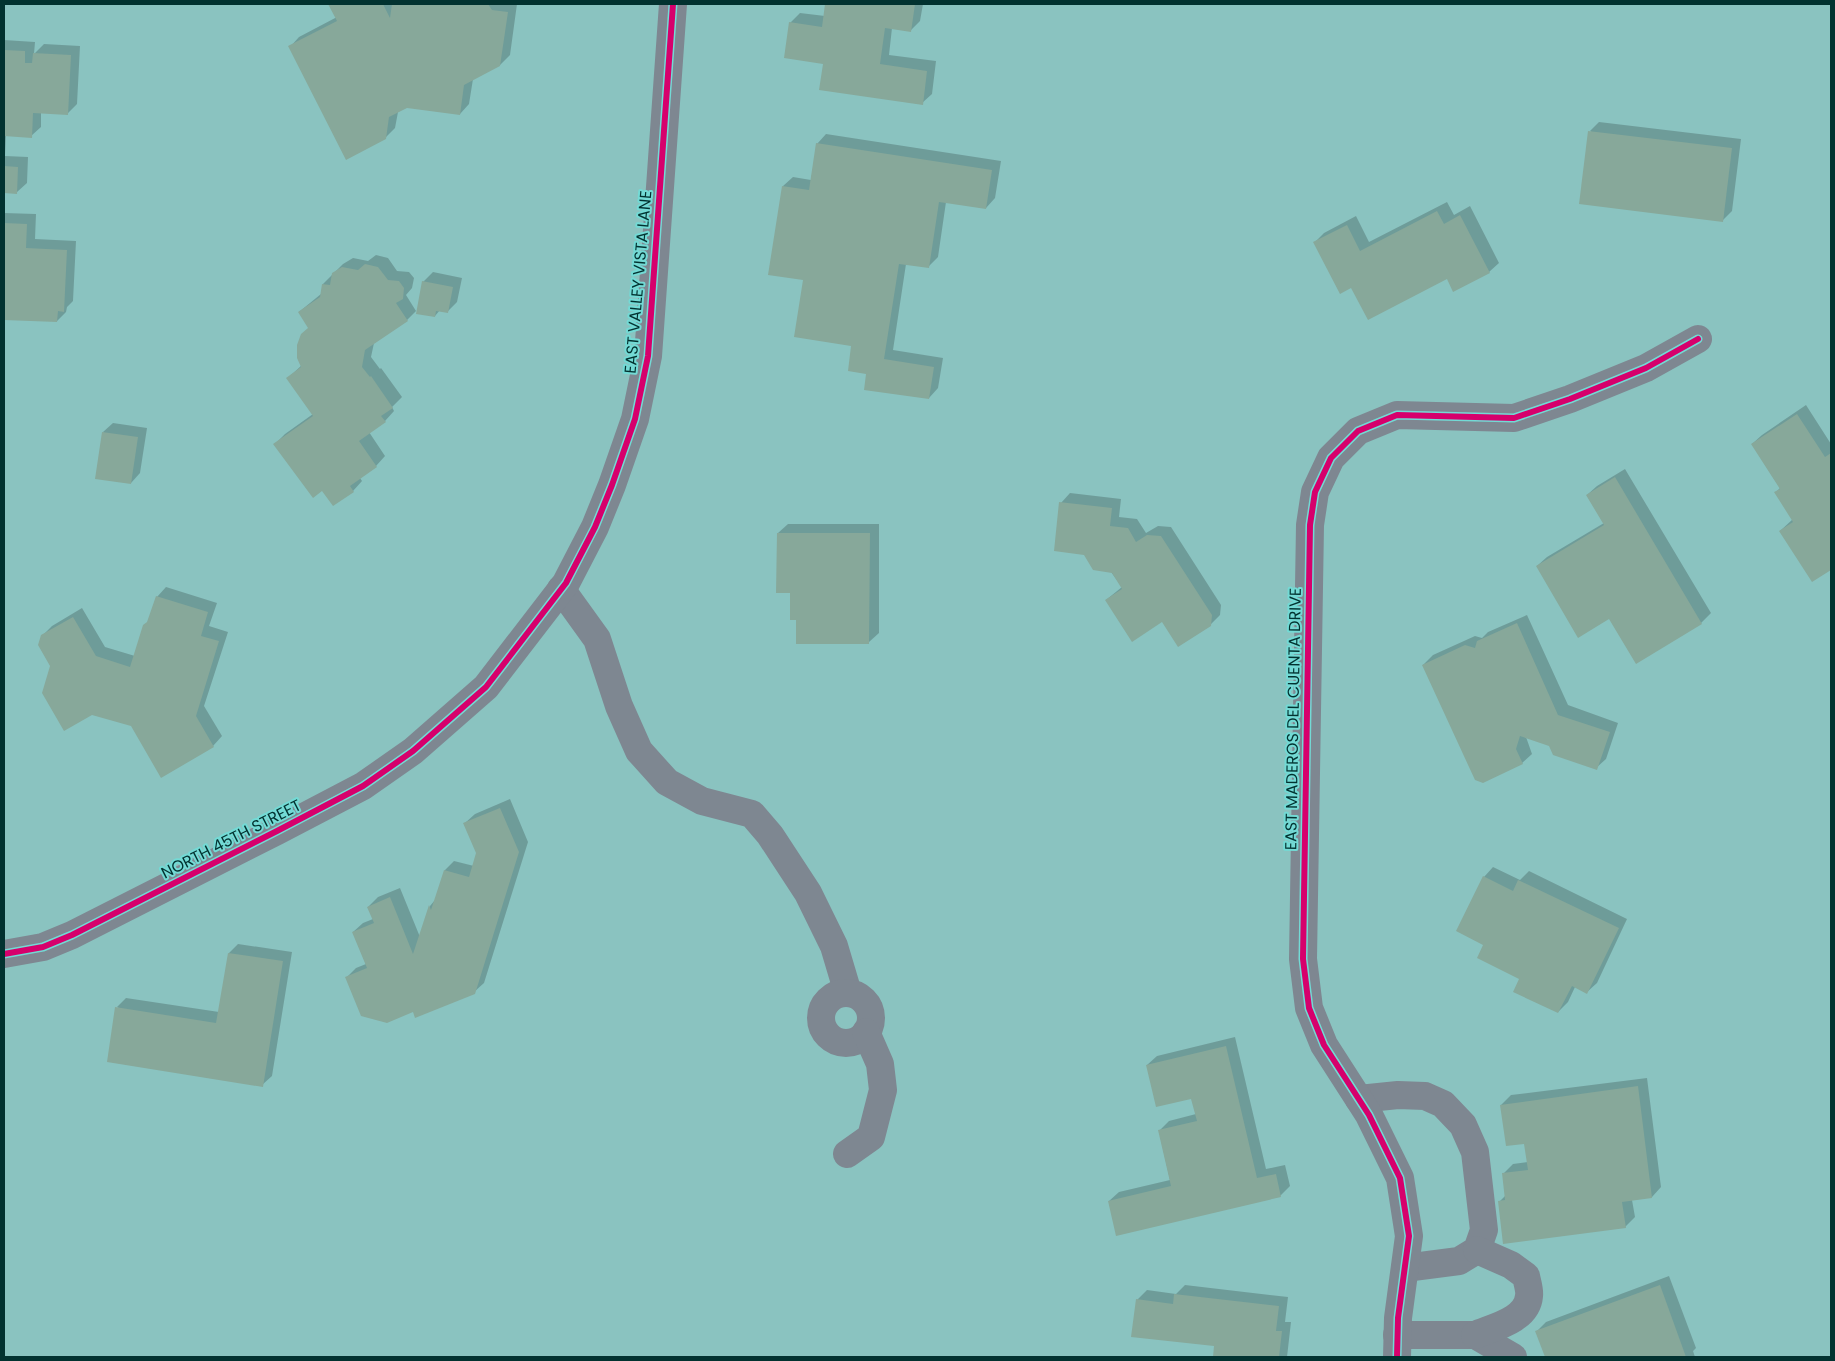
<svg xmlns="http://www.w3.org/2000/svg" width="1835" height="1361" viewBox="0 0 1835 1361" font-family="Poppins,sans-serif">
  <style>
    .shadow { fill: #0003 }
    .building { fill: #87a89a }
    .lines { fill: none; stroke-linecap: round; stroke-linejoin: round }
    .minor { stroke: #7e8791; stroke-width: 28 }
    .cycleway-casing { stroke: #73dad5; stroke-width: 9 }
    .cycleway { stroke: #d6006c; stroke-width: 6 }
    .labels { text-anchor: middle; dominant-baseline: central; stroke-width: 4; stroke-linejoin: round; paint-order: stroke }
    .street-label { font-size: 16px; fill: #023230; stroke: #73dad5 }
  </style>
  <rect width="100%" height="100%" fill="#8ac3c0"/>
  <g class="shadow">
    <path d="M330 4H517L510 55 500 65 473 79 469 104 460 114 407 106 398 112 395 128 385 138 290 47 299 37 337 17Z"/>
    <path d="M827 4H923L920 21 911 30 892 28 889 55 936 61 932 94 922 103 790 23 800 13 825 16Z"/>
    <path d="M4 40 35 42 34 54 44 44 80 46 77 104 67 114 41 112V127L31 136 6 135 5 156 28 157 27 183 17 192H4Z"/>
    <path d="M1599 122 1741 139 1732 211 1723 220 1590 131Z"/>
    <path d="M826 134 1001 161 995 198 986 208 946 202 938 257 928 267 906 264 893 350 943 358 938 388 929 398 868 373 853 345 804 279 783 186 793 177 811 180 817 144Z"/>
    <path d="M1447 202 1454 215 1470 206 1499 263 1489 272 1352 286 1315 242 1324 233 1356 216 1369 242Z"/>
    <path d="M4 213 36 214 35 239 76 241 73 301 67 307 66 312 57 321 4 318Z"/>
    <path d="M376 255 388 258 397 271 409 272 414 278 412 288 406 295 416 311 407 320 374 343 371 357 380 369 381 368 402 397 392 407 394 411 385 421 369 432 385 456 376 466 360 478 362 481 353 491 323 489 275 444 285 434 313 414 288 378 302 365 310 328 299 312 321 294 323 284 343 264 353 258 368 261Z"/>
    <path d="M433 272 462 278 457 302 448 311 440 310 435 316 423 282Z"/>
    <path d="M1806 405 1831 444V568L1813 580 1780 531 1793 519 1776 492 1780 488 1752 444 1762 435Z"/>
    <path d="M113 423 147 428 140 473 131 483 103 432Z"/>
    <path d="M1625 469 1711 613 1701 623 1609 618 1537 566 1547 557 1604 523 1587 495 1597 486Z"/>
    <path d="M1070 493 1121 499 1119 517 1137 519 1146 533 1158 526 1171 527 1221 605 1220 615 1210 625 1162 620 1106 600 1122 587 1061 503Z"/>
    <path d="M788 524H879V633L869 642 797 619 778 533Z"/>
    <path d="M166 587 217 603 209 626 228 632 204 706 222 736 213 746 132 725 51 665 42 636 52 626 82 608 105 647 135 656 157 597Z"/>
    <path d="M1527 615 1568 705 1618 723 1606 759 1596 768 1550 745 1526 737 1532 754 1522 763 1423 665 1433 655 1475 636 1482 638 1488 632Z"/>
    <path d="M510 799 528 842 484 983 474 992 413 1010 346 978 356 968 366 964 353 932 363 923 373 919 368 907 378 897 400 888 420 937 430 906 435 900 445 870 454 861 474 866 478 853 465 823 475 814Z"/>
    <path d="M1493 867 1520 880 1529 871 1627 919 1597 983 1587 992 1575 987 1568 1002 1558 1012 1485 944 1484 877Z"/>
    <path d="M238 944 292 952 272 1076 262 1085 117 1007 126 998 219 1012 229 953Z"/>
    <path d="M1235 1037 1266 1169 1285 1165 1290 1186 1280 1196 1109 1201 1119 1192 1170 1180 1159 1131 1169 1121 1196 1114 1192 1097 1147 1065 1157 1056Z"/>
    <path d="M1647 1078 1661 1187 1652 1197 1632 1200 1635 1217 1625 1227 1499 1202 1506 1195 1503 1174 1513 1164 1528 1162 1525 1142 1501 1105 1511 1095Z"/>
    <path d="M1669 1276 1696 1348 1693 1351 1695 1357H1546L1537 1331 1546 1322Z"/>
    <path d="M1185 1285 1288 1297 1285 1322H1291L1287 1357H1214L1215 1345 1137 1300 1147 1290 1176 1294Z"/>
  </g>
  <g class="building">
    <path d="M328 4H383L390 18 392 4H488L492 10 508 12 500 66 464 85 460 115 407 108 389 117 386 139 346 160 288 46 337 21Z"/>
    <path d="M825 4H915L911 32 885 28 880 64 927 71 923 105 819 90 823 64 784 58 789 22 822 27Z"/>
    <path d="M4 50 25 51V63H32L33 53 71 55 68 115 33 113 32 138 4 136Z"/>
    <path d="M1588 131 1732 148 1723 222 1579 204Z"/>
    <path d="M816 143 992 170 986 209 939 202 929 268 899 264 884 359 934 367 929 399 864 390 866 374 848 371 851 346 794 337 803 280 768 275 782 186 809 190Z"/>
    <path d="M4 166 18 167 17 194 4 193Z"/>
    <path d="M1437 211 1444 224 1460 215 1490 273 1453 292 1447 279 1368 320 1351 288 1340 294 1313 242 1347 225 1360 251Z"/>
    <path d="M4 223 27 224 26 248 67 250 64 312 58 311 57 322 4 320Z"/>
    <path d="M365 264 378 267 388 280 399 281 404 288 403 299 396 303 408 321 365 350 362 367 370 377 371 376 393 408 381 416 386 422 359 441 377 467 350 486 354 492 333 506 322 491 313 498 273 444 313 416 286 378 301 367 297 358V345L301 334 308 328 298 312 320 297 322 284 330 285 332 273 342 267 358 270Z"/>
    <path d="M422 281 453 287 448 313 436 311 435 317 416 314Z"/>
    <path d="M1797 414 1825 457 1831 453V570L1812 582 1779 531 1793 522 1774 492 1780 489 1751 444Z"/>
    <path d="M102 432 138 437 131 484 95 479Z"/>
    <path d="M1615 477 1702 624 1636 664 1609 619 1578 638 1536 566 1604 525 1586 495Z"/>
    <path d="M1059 502 1112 508 1110 526 1128 528 1136 542 1147 535 1161 536 1212 615 1211 626 1178 647 1162 622 1132 642 1105 600 1122 589 1112 573 1093 570 1084 555 1054 551Z"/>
    <path d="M777 533H870L869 644H796V620H790V593H776Z"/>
    <path d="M156 596 208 612 201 636 219 641 196 716 214 747 161 778 131 726 92 715 64 731 42 693 50 666 38 645 41 635 73 617 96 656 130 667 143 625 147 622Z"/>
    <path d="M1517 623 1558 715 1610 732 1597 770 1553 755 1549 746 1520 736 1516 749 1523 764 1483 783 1475 780 1422 665 1465 645 1475 648 1477 641Z"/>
    <path d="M500 808 519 852 475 994 415 1018 413 1012 387 1023 361 1016 345 977 367 968 352 932 374 923 367 907 390 897 413 954 429 905 431 910 444 870 469 877 476 853 463 823Z"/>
    <path d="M1483 876 1513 891 1518 880 1619 928 1587 994 1572 986 1558 1013 1513 992 1519 979 1477 958 1483 945 1456 931Z"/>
    <path d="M228 953 283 961 263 1087 107 1062 115 1007 216 1023Z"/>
    <path d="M1226 1046 1257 1178 1276 1174 1281 1197 1116 1236 1108 1201 1171 1186 1158 1130 1197 1121 1191 1099 1156 1107 1146 1065Z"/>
    <path d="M1638 1086 1652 1198 1622 1202 1626 1228 1503 1244 1498 1201 1505 1200 1502 1173 1528 1170 1524 1144 1506 1146 1500 1105Z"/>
    <path d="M1660 1285 1686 1357H1545L1535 1331Z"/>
    <path d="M1174 1294 1279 1306 1276 1331H1282L1279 1357H1213L1214 1346 1131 1337 1136 1299 1173 1304Z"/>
  </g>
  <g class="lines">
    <g class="minor">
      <path d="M561 589 597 639 619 706 639 751 667 782 702 801 752 814 770 835 808 893 834 946 848 993"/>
      <path d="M4 954 43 947 72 935 277 831 363 786 413 751 486 687 566 583 595 527 612 485 635 419 648 356 673 4"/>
      <circle cx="846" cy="1018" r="25"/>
      <path d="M1359 1099 1398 1095 1425 1096 1443 1104 1463 1125 1475 1152 1484 1230 1477 1250 1459 1261 1405 1268"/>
      <path d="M847 1154 871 1137 883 1090 880 1064 866 1032"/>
      <path d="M1397 1335H1475L1513 1357"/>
      <path d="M1475 1335C1494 1327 1527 1320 1529 1296 1530 1290 1527 1282 1526 1276L1511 1265 1477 1250"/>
      <path d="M1397 1357 1398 1318 1409 1236 1400 1178 1369 1115 1324 1045 1309 1008 1303 959 1310 525 1315 492 1331 458 1358 431 1397 415 1514 418 1570 399 1646 368 1698 339"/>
    </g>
    <g class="cycleway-casing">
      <g id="cycleway">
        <path d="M4 954 43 947 72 935 277 831 363 786 413 751 486 687 566 583 595 527 612 485 635 419 648 356 673 4"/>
        <path d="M1397 1357 1398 1318 1409 1236 1400 1178 1369 1115 1324 1045 1309 1008 1303 959 1310 525 1315 492 1331 458 1358 431 1397 415 1514 418 1570 399 1646 368 1698 339"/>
      </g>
    </g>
    <use href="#cycleway" class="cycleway"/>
  </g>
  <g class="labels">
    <g class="street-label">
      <text transform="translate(638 282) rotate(-85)">EAST VALLEY VISTA LANE</text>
      <text transform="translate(1293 719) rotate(-89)">EAST MADEROS DEL CUENTA DRIVE</text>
      <text transform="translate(231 839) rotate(-27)">NORTH 45TH STREET</text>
    </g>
  </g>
  <rect width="1835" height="1361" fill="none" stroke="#023230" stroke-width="10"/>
</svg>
